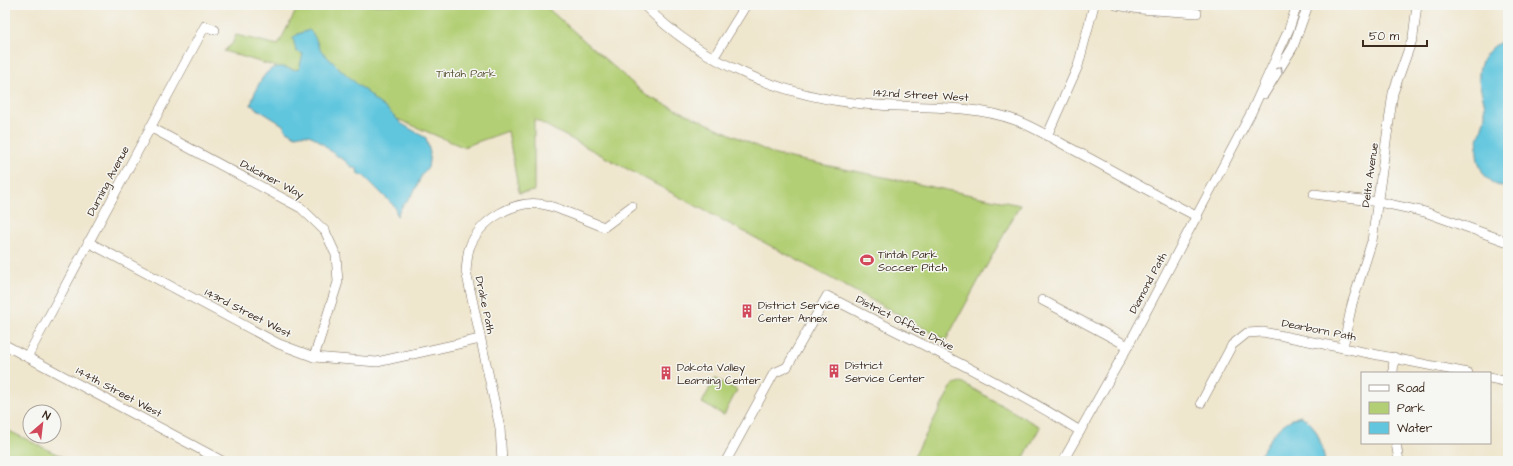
<svg xmlns="http://www.w3.org/2000/svg" width="1513" height="466" viewBox="0 0 1513 466" font-family="'Architects Daughter',sans-serif">
  <style>
    .green { fill: #b2cf75; stroke: #767c4a }
    .water { fill: #61c6de; stroke: #4e787e }
    .lines { fill: none; stroke-linecap: round; stroke-linejoin: round }
    .minor-casing { stroke: #7a6c5c; stroke-width: 10 }
    .minor { stroke: #fff; stroke-width: 9 }
    .oneway { stroke: #a79f9a }
    .labels { text-anchor: middle; dominant-baseline: central; stroke-width: 3; stroke-linejoin: round; paint-order: stroke }
    .park-label { font-size: 11px; fill: #595334; stroke: #f6f6f2 }
    .street-label { font-size: 11px; fill: #3b2a1e; stroke: #f6f6f2 }
    .poi-label { font-size: 11px; fill: #3b2a1e; stroke: #f6f6f2; text-anchor: start }
  </style>
  <rect width="100%" height="100%" fill="#f6f6f2"/>
  <filter id="ink" filterUnits="userSpaceOnUse"><feTurbulence type="fractalNoise" baseFrequency=".025" numOctaves="2"/><feDisplacementMap in="SourceGraphic" scale="8" xChannelSelector="R" yChannelSelector="G"/><feConvolveMatrix kernelMatrix="1 2 1 2 8 2 1 2 1" color-interpolation-filters="sRGB"/></filter>
  <filter id="wash" filterUnits="userSpaceOnUse"><feTurbulence type="fractalNoise" baseFrequency=".012" numOctaves="4" result="noise"/><feDisplacementMap in="SourceGraphic" scale="16" xChannelSelector="R" yChannelSelector="G"/><feGaussianBlur stdDeviation="0.9" result="paint"/><feColorMatrix in="noise" values="0 0 0 0 0 0 0 0 0 0 0 0 0 0 0 0 0 1.4 0 .05"/><feComposite in="paint" operator="in"/></filter>
  <g filter="url(#wash)">
    <rect width="100%" height="100%" fill="#efe6ce"/>
    <g class="green">
      <path d="M299 5H544L647 96 776 155 1020 205 946 340 534 119V191L519 193 508 131 463 147 273 66 224 51 232 44 236 35 278 45Z"/>
      <path d="M715 378 737 390 724 415 702 403Z"/>
      <path d="M961 382 1040 427 1022 461H916L914 457 953 384Z"/>
      <path d="M5 429 71 461H5Z"/>
    </g>
    <g class="water">
      <path d="M309 30C316 36 316 41 320 49 323 54 365 92 372 96L373 99 388 110 402 124 426 138 430 153 428 168C420 174 420 181 415 190 409 200 401 205 397 216L395 207 364 176 358 174 357 169C350 167 349 164 344 160 342 158 338 157 336 155 322 146 315 130 296 136L286 131 283 125 251 105C254 92 265 65 280 67 287 67 293 71 299 69L303 54 296 51 293 38 298 34Z"/>
      <path d="M1508 39V187C1487 188 1475 165 1477 146 1478 134 1486 123 1485 110 1485 99 1479 89 1479 77 1478 59 1492 44 1508 39Z"/>
      <path d="M1301 416C1318 425 1321 444 1325 461H1258C1267 442 1279 421 1301 416Z"/>
    </g>
  </g>
  <g filter="url(#ink)">
    <g class="lines">
      <g class="minor-casing">
        <g id="minor">
          <path d="M644 5C701 63 783 97 864 104 914 109 967 103 1015 120 1034 127 1053 139 1072 149 1114 171 1155 195 1198 217"/>
          <path d="M1116 5 1140 9 1197 13"/>
          <path d="M714 57 746 5"/>
          <path d="M1264 94 1293 47 1308 5"/>
          <path d="M150 127 301 208 325 231 336 255 338 282 314 357"/>
          <path d="M1047 136 1078 66 1094 5"/>
          <path d="M1314 194 1379 202 1425 212 1508 242"/>
          <path d="M88 242 279 344 314 357 377 362 480 339"/>
          <path d="M1042 300 1128 346"/>
          <path d="M5 345 222 461"/>
          <path d="M1343 347 1352 304 1372 241 1393 93 1413 37 1417 5"/>
          <path d="M27 357 205 26 215 30"/>
          <path d="M1393 373 1394 357"/>
          <path d="M1490 378 1508 382"/>
          <path d="M1201 403 1232 345 1247 333 1263 332 1468 373"/>
          <path d="M1396 443 1399 461"/>
          <path d="M502 461 500 428 466 271C467 264 467 256 469 249 479 220 515 198 546 205 565 210 585 220 604 227L632 206"/>
          <path d="M726 461 774 373 787 367 827 296C912 340 999 380 1080 431"/>
          <path d="M1063 461 1128 346 1251 113 1289 29 1297 5"/>
        </g>
      </g>
      <use href="#minor" class="minor"/>
    </g>
    <defs><path id="oneway-chevron" d="M-2-3.5L2.5 0L-2 3.5" fill="none" stroke-width="1.6" stroke-linecap="round" stroke-linejoin="round"/></defs>
    <use class="oneway" href="#oneway-chevron" transform="translate(1280 69) rotate(-58)"/>
  </g>
  <defs>
    <g id="stadium-bare" transform="scale(1.08)"><path d="M0-5a6.5 5 0 1 0 0 10a6.5 5 0 1 0 0-10ZM-3.5-1.8h7v3.6h-7Z" fill="#d1495b" stroke="#f6f6f2" stroke-width="2.5" paint-order="stroke"/></g>
    <g id="building-bare" transform="scale(1.08)"><path d="M-4-6H4V6H1V3H-1V6H-4ZM-2.5-4.3h1.7v1.8h-1.7ZM.8-4.3h1.7v1.8H.8ZM-2.5-1h1.7V.8h-1.7ZM.8-1h1.7V.8H.8Z" fill="#d1495b" stroke="#f6f6f2" stroke-width="2.5" paint-order="stroke"/></g>
  </defs>
  <g fill-rule="evenodd">
    <use href="#stadium-bare" x="867" y="260"/>
    <use href="#building-bare" x="747" y="311"/>
    <use href="#building-bare" x="834" y="371"/>
    <use href="#building-bare" x="666" y="373"/>
  </g>
  <g class="labels">
    <g class="park-label">
      <text x="466" y="73">Tintah Park</text>
    </g>
    <g class="street-label">
      <text transform="translate(921 95) rotate(3)">142nd Street West</text>
      <text transform="translate(1370 175) rotate(-82)">Delta Avenue</text>
      <text transform="translate(272 179) rotate(28)">Dulcimer Way</text>
      <text transform="translate(108 181) rotate(-62)">Durning Avenue</text>
      <text transform="translate(1148 283) rotate(-62)">Diamond Path</text>
      <text transform="translate(485 305) rotate(78)">Drake Path</text>
      <text transform="translate(248 313) rotate(27)">143rd Street West</text>
      <text transform="translate(905 323) rotate(27)">District Office Drive</text>
      <text transform="translate(1319 330) rotate(11)">Dearborn Path</text>
      <text transform="translate(119 392) rotate(28)">144th Street West</text>
    </g>
    <g class="poi-label">
      <text x="878" y="254">Tintah Park<tspan x="878" dy="13">Soccer Pitch</tspan></text>
      <text x="758" y="305">District Service<tspan x="758" dy="13">Center Annex</tspan></text>
      <text x="845" y="365">District<tspan x="845" dy="13">Service Center</tspan></text>
      <text x="677" y="367">Dakota Valley<tspan x="677" dy="13">Learning Center</tspan></text>
    </g>
  </g>
  <rect width="1513" height="466" fill="none" stroke="#f6f6f2" stroke-width="20"/>
  <rect x="1361" y="372" width="130" height="72" fill="#f6f6f2" stroke="#aba49d"/>
  <rect x="1369" y="385" width="20" height="6" fill="#ffffff" stroke="#aba49d"/>
  <text x="1397" y="392" font-size="12" fill="#3b2a1e">Road</text>
  <rect x="1369" y="402" width="20" height="12" fill="#b2cf75" stroke="#aba49d"/>
  <text x="1397" y="412" font-size="12" fill="#3b2a1e">Park</text>
  <rect x="1369" y="422" width="20" height="12" fill="#61c6de" stroke="#aba49d"/>
  <text x="1397" y="432" font-size="12" fill="#3b2a1e">Water</text>
  <g transform="translate(42 424) rotate(28)"><circle r="19" fill="#f6f6f2" stroke="#aba49d"/>
  <path d="M0-3L7 15L0 10L-7 15Z" fill="#d1495b"/>
  <text y="-6" font-size="11" font-weight="bold" text-anchor="middle" fill="#3b2a1e">N</text>
  </g>
  <path d="M1363 40v6h64v-6" fill="none" stroke="#3b2a1e" stroke-width="2"/>
  <text x="1369" y="40" font-size="12" fill="#3b2a1e" stroke="#f6f6f2" stroke-width="3" paint-order="stroke">50 m</text>
</svg>
